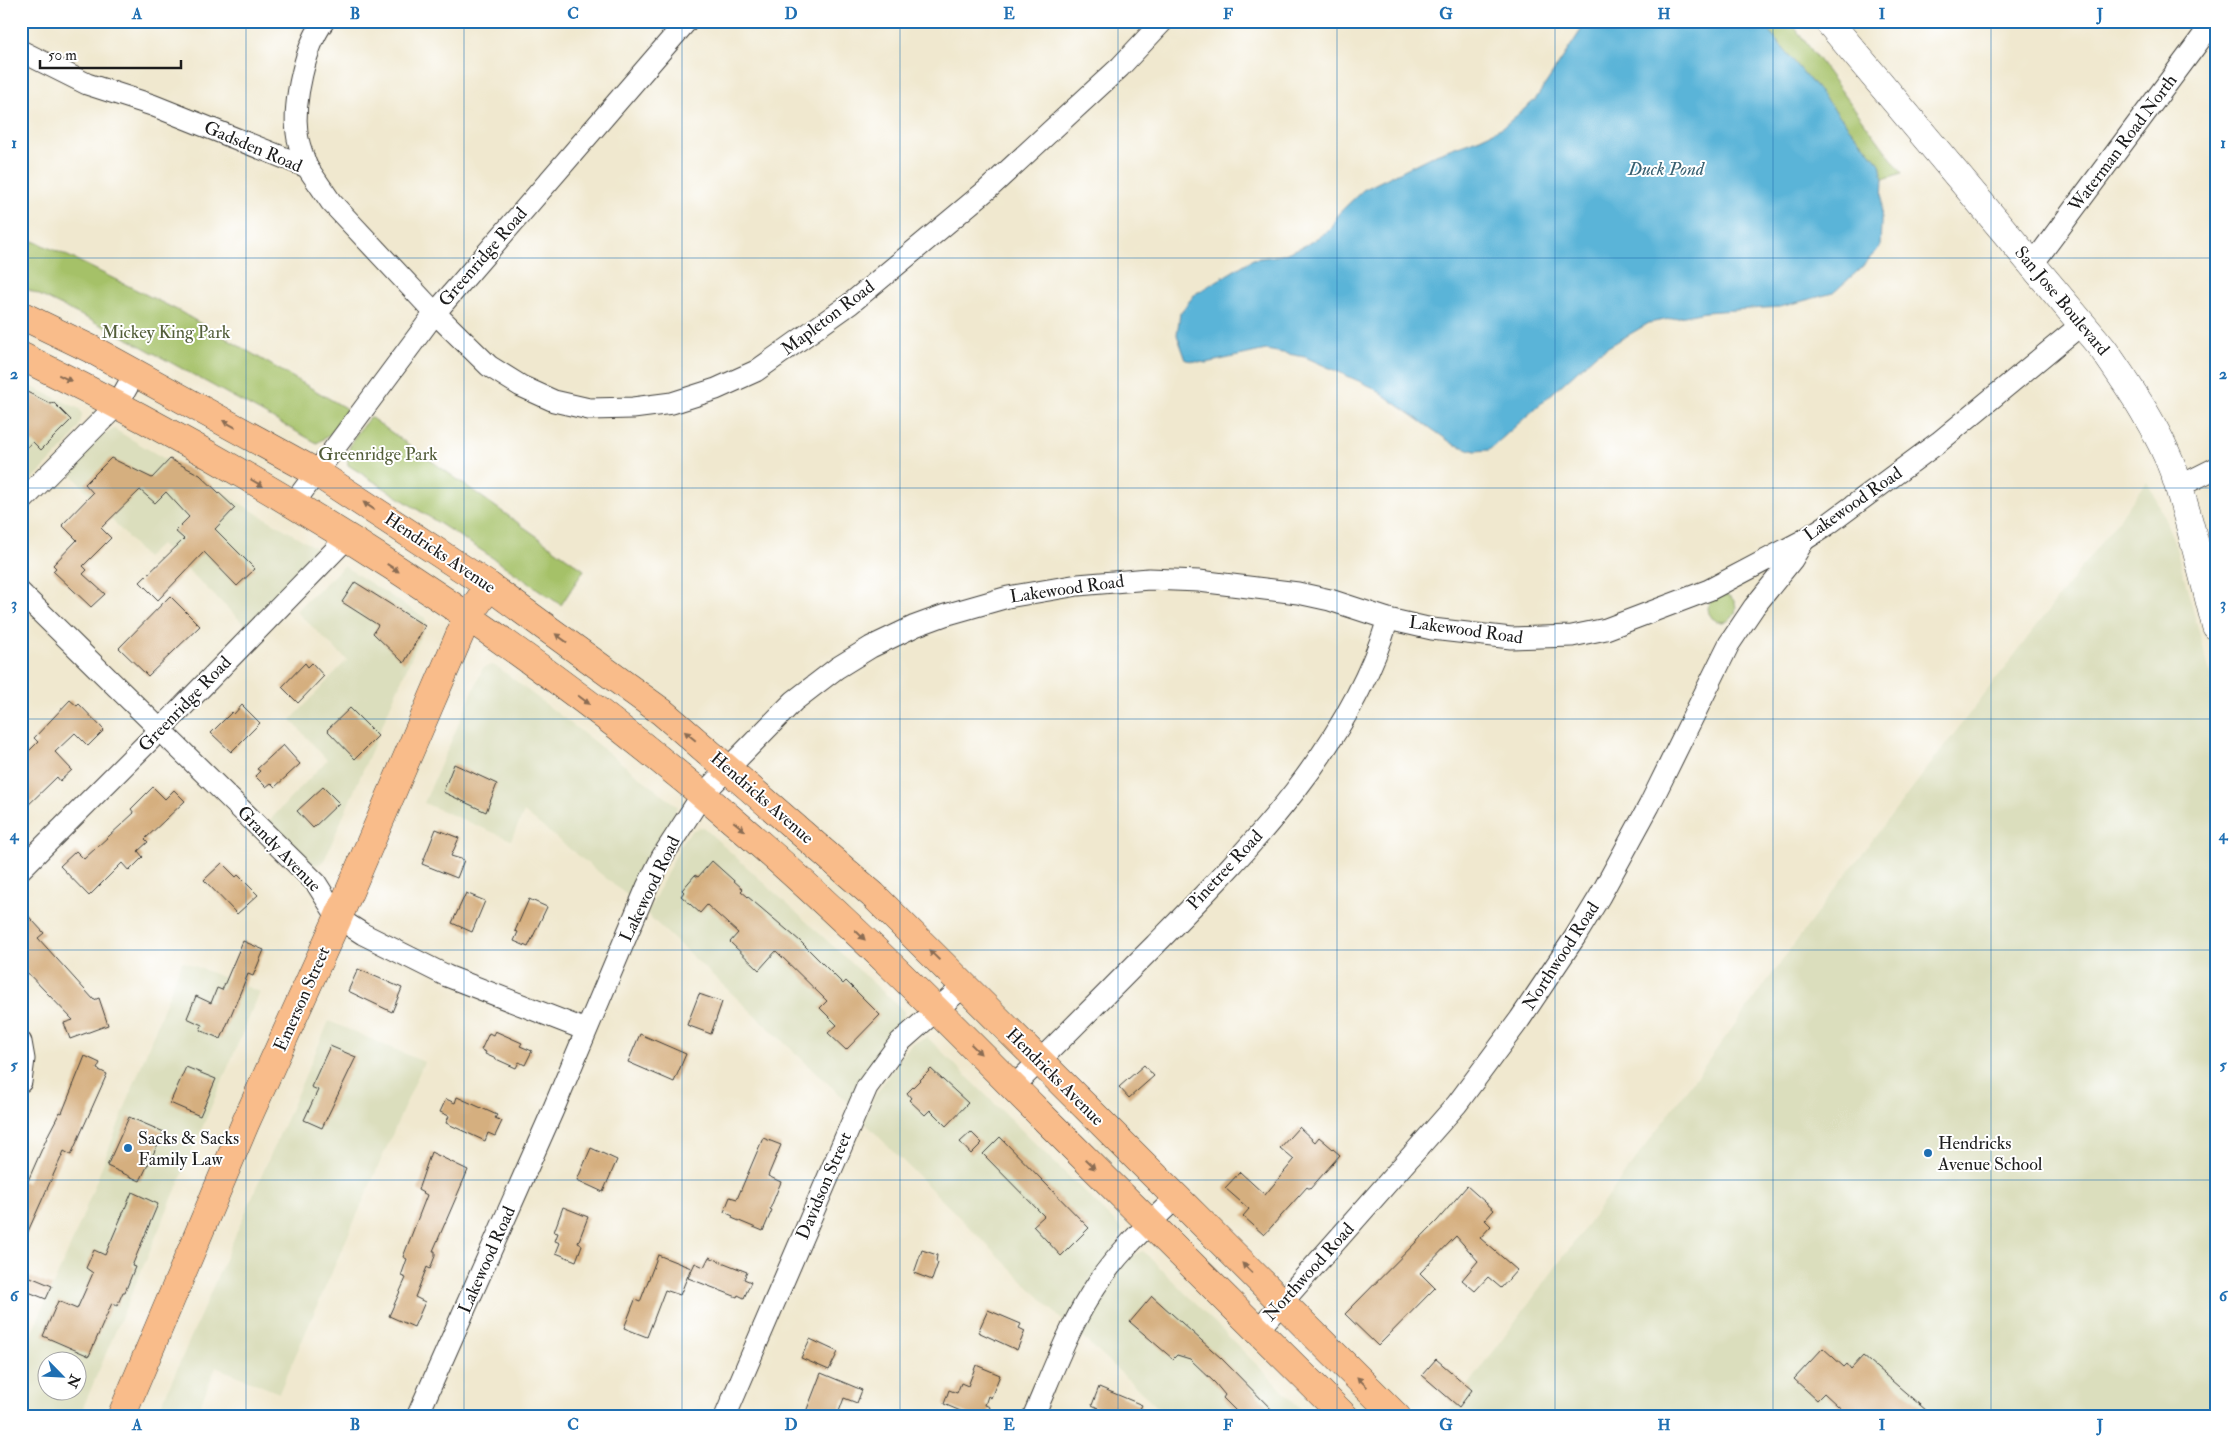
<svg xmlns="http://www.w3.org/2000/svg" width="2237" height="1438" viewBox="0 0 2237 1438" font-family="'IM FELL Double Pica',serif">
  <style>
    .built { fill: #dbdebd; fill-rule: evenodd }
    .green { fill: #a5c168; stroke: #606e42 }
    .water { fill: #5ab4d8; stroke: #3b687a }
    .building { fill: #d5af7f }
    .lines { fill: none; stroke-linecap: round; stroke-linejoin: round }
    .minor-casing { stroke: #3c3b37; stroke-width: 23 }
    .tertiary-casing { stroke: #3c3b37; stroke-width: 29 }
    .primary-casing { stroke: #3c3b37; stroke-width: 29 }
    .minor { stroke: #fff; stroke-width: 21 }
    .tertiary { stroke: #fff; stroke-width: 28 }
    .primary { stroke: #f9bc8a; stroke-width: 28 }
    .oneway { fill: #8a6c53 }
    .grid { fill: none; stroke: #1f6fb2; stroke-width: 1; stroke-opacity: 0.55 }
    .poi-dot { fill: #1f6fb2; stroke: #fff; stroke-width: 2 }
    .labels { text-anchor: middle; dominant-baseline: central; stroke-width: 4; stroke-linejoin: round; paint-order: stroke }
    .street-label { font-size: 18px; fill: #1c1c1c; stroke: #fff }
    .park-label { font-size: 18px; fill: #535e3a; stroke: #fff }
    .poi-label { font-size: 18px; fill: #1c1c1c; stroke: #fff; text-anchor: start }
    .water-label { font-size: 19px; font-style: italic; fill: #386071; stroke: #fff }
    .neatline { fill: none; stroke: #1f6fb2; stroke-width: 2 }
    .grid-label { font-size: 16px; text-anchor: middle; font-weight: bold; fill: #1f6fb2 }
  </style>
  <rect width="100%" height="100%" fill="#fff"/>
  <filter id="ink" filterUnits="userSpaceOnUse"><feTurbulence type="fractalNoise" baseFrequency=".02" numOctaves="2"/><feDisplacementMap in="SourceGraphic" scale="10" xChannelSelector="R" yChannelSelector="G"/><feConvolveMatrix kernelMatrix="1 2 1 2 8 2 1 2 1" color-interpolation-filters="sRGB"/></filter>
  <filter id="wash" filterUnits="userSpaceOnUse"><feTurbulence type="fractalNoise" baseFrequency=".0096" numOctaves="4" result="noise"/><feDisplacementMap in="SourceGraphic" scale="20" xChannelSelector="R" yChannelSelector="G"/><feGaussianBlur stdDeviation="1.12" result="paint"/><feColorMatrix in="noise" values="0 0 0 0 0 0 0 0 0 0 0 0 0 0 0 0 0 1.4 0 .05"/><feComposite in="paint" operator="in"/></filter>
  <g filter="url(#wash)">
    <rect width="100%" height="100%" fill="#f0e8cf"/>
    <g class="built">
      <path d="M21 382 80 409 82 415 79 426 70 441 21 491Z"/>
      <path d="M114 429 316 548 307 567 247 627 161 544 146 558 67 469 94 440Z"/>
      <path d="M2147 482 2161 509 2175 544 2216 694V1417H1445L1835 889Z"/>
      <path d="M344 566 425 618 426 623 324 861 317 865 312 864 267 823 327 760 291 720 347 660 296 611Z"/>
      <path d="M492 665 499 668 677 806 671 830 633 900 524 812 511 840 424 803 483 668Z"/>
      <path d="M703 827 904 1011V1018L892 1041 852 1106 647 914 683 840 693 830Z"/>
      <path d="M182 961 260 992 79 1417H21V1357L75 1236ZM48 1360H78V1390H48Z"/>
      <path d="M329 1021 424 1062 279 1393 216 1367 195 1417H156Z"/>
      <path d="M927 1037 1122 1229 1121 1234 1112 1253 1065 1323 864 1122 873 1099 902 1055 913 1043Z"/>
      <path d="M1143 1251 1309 1417H1168L1077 1332 1116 1269 1128 1257Z"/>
    </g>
    <g class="green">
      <path d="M1760 21H1790L1902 173 1883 179 1880 164Z"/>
      <path d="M21 236 66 255 179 311 347 409 331 434 317 443 119 334 21 286Z"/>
      <path d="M370 417 584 570 561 605 484 552 348 465C345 445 358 432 370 417Z"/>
      <circle cx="1722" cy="608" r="14"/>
    </g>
    <path class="water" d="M1587 21H1760L1880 164 1883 179 1880 247 1860 269 1833 293 1780 307 1705 312 1649 323 1596 354 1489 450 1475 451 1453 444 1372 387 1305 357 1266 350 1206 363 1186 360 1177 335 1180 313 1195 294 1253 259 1282 255 1306 245 1328 231 1341 211 1363 190 1436 154 1480 138 1503 127 1535 100Z"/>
    <g id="blocks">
      <g class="building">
        <path d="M21 389 51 404 54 403 71 420 41 450 33 442 21 453Z"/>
        <path d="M111 458 152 478 170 459 200 475 235 508 215 529 255 569 237 586 204 552 158 600 140 582 184 539 175 531 189 517 166 492 155 503 140 490 101 528 111 538 83 566 87 570 83 574 105 594 91 607 53 571 56 568 53 565 77 540 62 525 93 493 85 484Z"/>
        <path d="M355 582 425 626 404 663 373 633 378 625 342 602Z"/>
        <path d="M170 596 200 626 148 676 119 648Z"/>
        <path d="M305 663 308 667 312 663 324 676 298 703 282 687Z"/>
        <path d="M70 700 77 706 79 704 104 730 88 746 75 733 55 752 72 770 60 781 57 777 21 812V759L38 742 34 738Z"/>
        <path d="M242 705 260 723 231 752 211 733 232 712 234 714Z"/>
        <path d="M350 708 378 736 355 759 327 730Z"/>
        <path d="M283 745 300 764 275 787 271 783 266 787 255 776 260 771 257 769Z"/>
        <path d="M454 764 497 784 486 812 443 792Z"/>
        <path d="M153 787 165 799 174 790 185 801 145 839 148 842 138 851 143 857 129 871 122 863 89 896 60 866 76 851 84 859 134 813 131 809Z"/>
        <path d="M323 787 339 803 313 828 297 811Z"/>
        <path d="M436 829 459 838 451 856 464 860 457 878 422 864Z"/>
        <path d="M712 861 743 889 741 891 800 941 843 984 846 981 880 1015 846 1050 828 1033 837 1025 820 1008 827 1001 776 951 759 970 730 942 738 933 707 905 700 913 681 896 684 892 682 890 695 875 698 877Z"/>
        <path d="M222 863 236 877 238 875 258 895 237 914 204 880Z"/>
        <path d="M466 893 485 901 472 932 452 923Z"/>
        <path d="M529 899 547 907 528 947 514 941 518 932 515 931Z"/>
        <path d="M21 908 44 933 38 938 94 1000 99 998 108 1025 70 1039 64 1023 73 1020 21 966Z"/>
        <path d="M243 941 264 950 253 976 248 974 221 1039 200 1030 202 1025 187 1018 196 996 211 1003 217 988 222 990Z"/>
        <path d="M358 969 402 988 392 1012 348 991Z"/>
        <path d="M699 994 722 1002 711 1034 687 1025Z"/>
        <path d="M495 1031 522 1043 520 1046 532 1051 525 1065 519 1062 516 1068 485 1054 486 1052 481 1050 489 1033 493 1035Z"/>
        <path d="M640 1034 686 1054 674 1082 628 1062Z"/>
        <path d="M330 1046 356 1057 322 1128 304 1120 318 1090 311 1087Z"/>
        <path d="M85 1056 100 1063 97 1069 107 1074 71 1155 64 1151 21 1247V1180L27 1183 49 1133 60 1112 62 1113Z"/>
        <path d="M1144 1065 1154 1076 1129 1098 1119 1087Z"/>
        <path d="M186 1067 216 1079 200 1116 170 1103Z"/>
        <path d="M931 1069 968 1103 946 1126 930 1110 925 1115 909 1100 911 1098 907 1093Z"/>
        <path d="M457 1097 497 1115 495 1118 502 1121 495 1136 488 1133 485 1141 446 1123 449 1116 440 1112 446 1099 455 1103Z"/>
        <path d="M129 1117 164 1132 140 1181 107 1166Z"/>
        <path d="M1299 1127 1315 1142 1319 1137 1340 1155 1310 1189 1307 1187 1264 1235 1243 1216 1249 1209 1225 1188 1240 1172 1265 1195 1294 1160 1280 1148Z"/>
        <path d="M971 1132 982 1143 971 1154 960 1142Z"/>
        <path d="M1000 1137 1089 1228 1061 1256 1033 1226 1044 1216 983 1154Z"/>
        <path d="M763 1138 781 1145 768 1176 781 1182 770 1209 772 1210 763 1231 732 1218 733 1216 724 1212 730 1197 737 1199Z"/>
        <path d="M591 1148 617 1160 603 1192 577 1180Z"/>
        <path d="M431 1152 468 1170 433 1251H435V1256L430 1269 427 1267 415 1297 425 1302 414 1327 389 1316 406 1278 401 1276 407 1259 403 1257 427 1195 418 1190Z"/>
        <path d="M1467 1186 1494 1210 1485 1220 1491 1226 1480 1238 1517 1270 1501 1288 1488 1277 1475 1291 1462 1280 1478 1261 1456 1236 1420 1273 1435 1288 1378 1346 1345 1314 1437 1221Z"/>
        <path d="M132 1192 158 1204 132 1266 135 1267 125 1292H123L117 1306 112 1303 89 1356 43 1336 58 1301 77 1309 93 1273 86 1268 94 1250 105 1255Z"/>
        <path d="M563 1207 588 1217 578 1243 582 1245 576 1261 556 1253 560 1243 555 1241 558 1233 554 1232Z"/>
        <path d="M922 1250 937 1255 936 1262 938 1263 932 1280 914 1273Z"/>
        <path d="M658 1255 691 1268 680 1295 665 1290 647 1337 624 1328 635 1300 640 1302Z"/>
        <path d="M709 1257 747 1272 744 1279 751 1282 744 1298 738 1295 737 1297 688 1278 695 1263 704 1267Z"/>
        <path d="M21 1273 52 1286 46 1299 21 1289Z"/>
        <path d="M1152 1296 1221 1358 1279 1417H1242L1223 1398 1225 1395 1215 1383 1190 1359 1177 1355 1173 1359 1130 1322Z"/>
        <path d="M988 1310 1021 1324 1019 1328 1025 1331 1017 1350 978 1332Z"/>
        <path d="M810 1339 838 1352 829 1370 801 1358Z"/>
        <path d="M1823 1348 1844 1367 1847 1364 1851 1369 1863 1356 1934 1417H1850L1824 1393 1817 1400 1794 1379Z"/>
        <path d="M1436 1359 1472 1390 1459 1407 1422 1375Z"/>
        <path d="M976 1365 1000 1375 991 1398 988 1396 985 1405 990 1407 986 1417 970 1415 944 1404 949 1390 957 1393 961 1383 968 1386Z"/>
        <path d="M821 1373 862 1390 857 1403 844 1398 837 1417H804Z"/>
        <path d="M1099 1387 1142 1405 1136 1417H1094L1098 1408 1092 1405Z"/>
      </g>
    </g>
  </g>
  <g filter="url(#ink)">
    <use href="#blocks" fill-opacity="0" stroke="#3c3b37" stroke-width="1"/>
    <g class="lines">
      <g class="minor-casing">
        <g id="minor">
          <path d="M21 51 87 84 152 105 307 167 331 202 435 313 489 366 521 386 554 401 589 409 633 408 672 403 716 389 756 371 850 304 988 189 1120 67 1163 21"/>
          <path d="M307 167C303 156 298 144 297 133 293 102 305 46 324 21"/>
          <path d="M2032 265 2214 21"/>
          <path d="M2178 487 2216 468"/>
          <path d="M21 502 117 405 135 373"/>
          <path d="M293 504 435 313 687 21"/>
          <path d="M21 593 316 883 338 918 363 934 447 976 586 1030"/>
          <path d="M21 869 160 730 347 538"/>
          <path d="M21 1042 24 1059 21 1082"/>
          <path d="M1013 1087C1061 1040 1108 992 1155 945 1248 850 1349 749 1388 619"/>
          <path d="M1257 1331 1457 1104 1520 1019 1575 937 1600 896 1649 806 1729 644 1754 607 1792 560 1804 540"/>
          <path d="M417 1417 553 1110 647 887 662 857 702 795 794 701 837 668 871 647 915 626 945 615 1008 597 1078 585 1149 579 1199 581 1298 593 1330 600 1388 619 1432 629 1511 638 1572 636 1606 629 1709 590 1804 540 1827 525 1939 442 2082 324"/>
          <path d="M725 1417 867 1087 900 1042 965 985"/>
          <path d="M1033 1417C1051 1376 1067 1332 1090 1295 1113 1257 1145 1227 1177 1197"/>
        </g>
      </g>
      <g class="tertiary-casing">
        <path id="tertiary" d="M1828 21 2103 349C2129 386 2160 432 2175 475 2191 524 2203 576 2216 626"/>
      </g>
      <g class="primary-casing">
        <g id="primary">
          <path d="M21 315 93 350 317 473 489 586 662 712 873 895 1397 1417"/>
          <path d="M21 356C277 481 529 643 744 830 848 920 944 1017 1041 1115 1142 1216 1243 1317 1345 1417"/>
          <path d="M121 1417 245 1124 338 918 467 618 489 586"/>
        </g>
      </g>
      <use href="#minor" class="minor"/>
      <use href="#tertiary" class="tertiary"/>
      <use href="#primary" class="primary"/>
    </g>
    <defs><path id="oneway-solid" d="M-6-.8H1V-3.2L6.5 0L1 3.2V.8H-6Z" transform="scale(1.25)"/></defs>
    <g class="oneway">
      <use href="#oneway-solid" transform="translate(65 378) rotate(26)"/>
      <use href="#oneway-solid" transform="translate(229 424) rotate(-151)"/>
      <use href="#oneway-solid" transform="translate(257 483) rotate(30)"/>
      <use href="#oneway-solid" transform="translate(369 506) rotate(-146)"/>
      <use href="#oneway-solid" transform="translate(393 568) rotate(33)"/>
      <use href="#oneway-solid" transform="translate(561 638) rotate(-144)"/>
      <use href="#oneway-solid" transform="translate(584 700) rotate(37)"/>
      <use href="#oneway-solid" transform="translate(690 736) rotate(-140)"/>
      <use href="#oneway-solid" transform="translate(739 826) rotate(40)"/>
      <use href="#oneway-solid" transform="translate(860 935) rotate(44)"/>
      <use href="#oneway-solid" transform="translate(934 955) rotate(-136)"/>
      <use href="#oneway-solid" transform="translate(976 1049) rotate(45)"/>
      <use href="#oneway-solid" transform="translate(1090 1164) rotate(45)"/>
      <use href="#oneway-solid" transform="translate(1247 1268) rotate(-135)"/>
      <use href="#oneway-solid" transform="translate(1362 1382) rotate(-135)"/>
    </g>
  </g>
  <path class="grid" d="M246 21V1417M464 21V1417M682 21V1417M900 21V1417M1118 21V1417M1337 21V1417M1555 21V1417M1773 21V1417M1991 21V1417M21 258H2216M21 488H2216M21 719H2216M21 950H2216M21 1180H2216"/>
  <g class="poi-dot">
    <circle cx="128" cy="1148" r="5"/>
    <circle cx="1928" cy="1153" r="5"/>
  </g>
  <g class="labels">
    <g class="street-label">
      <text transform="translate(2123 143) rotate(-53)">Waterman Road North</text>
      <text transform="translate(253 147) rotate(23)">Gadsden Road</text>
      <text transform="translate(483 257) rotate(-49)">Greenridge Road</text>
      <text transform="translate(2062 301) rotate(50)">San Jose Boulevard</text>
      <text transform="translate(828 318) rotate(-37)">Mapleton Road</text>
      <text transform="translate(1853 504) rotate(-35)">Lakewood Road</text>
      <text transform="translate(440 553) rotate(34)">Hendricks Avenue</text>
      <text transform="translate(1067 589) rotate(-8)">Lakewood Road</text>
      <text transform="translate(1466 630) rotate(8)">Lakewood Road</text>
      <text transform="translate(185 704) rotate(-46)">Greenridge Road</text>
      <text transform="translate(762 798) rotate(41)">Hendricks Avenue</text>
      <text transform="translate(279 849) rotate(46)">Grandy Avenue</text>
      <text transform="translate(1225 870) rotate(-47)">Pinetree Road</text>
      <text transform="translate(650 889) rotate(-64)">Lakewood Road</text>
      <text transform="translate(1561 956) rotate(-57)">Northwood Road</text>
      <text transform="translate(302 999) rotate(-66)">Emerson Street</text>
      <text transform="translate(1055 1077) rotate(45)">Hendricks Avenue</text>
      <text transform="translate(824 1186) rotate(-67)">Davidson Street</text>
      <text transform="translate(487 1260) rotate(-66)">Lakewood Road</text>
      <text transform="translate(1309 1272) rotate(-48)">Northwood Road</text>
    </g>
    <g class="park-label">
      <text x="166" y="332">Mickey King Park</text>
      <text x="378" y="454">Greenridge Park</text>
    </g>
    <g class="poi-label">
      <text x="138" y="1138">Sacks &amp; Sacks<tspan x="138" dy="21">Family Law</tspan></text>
      <text x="1938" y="1143">Hendricks<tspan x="1938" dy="21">Avenue School</tspan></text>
    </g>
    <g class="water-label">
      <text x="1666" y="169">Duck Pond</text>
    </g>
  </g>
  <rect width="2237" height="1438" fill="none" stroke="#fff" stroke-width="55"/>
  <g transform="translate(62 1376) rotate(114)"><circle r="24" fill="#ffffff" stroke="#a4a4a4"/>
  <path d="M0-4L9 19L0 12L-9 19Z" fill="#1f6fb2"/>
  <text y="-8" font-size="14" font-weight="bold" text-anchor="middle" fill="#1c1c1c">N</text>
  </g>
  <path d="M40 60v8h141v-8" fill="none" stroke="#1c1c1c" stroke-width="2.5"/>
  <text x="48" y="60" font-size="15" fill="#1c1c1c" stroke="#ffffff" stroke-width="4" paint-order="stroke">50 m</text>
  <rect x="28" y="28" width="2182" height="1382" class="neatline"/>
  <g class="grid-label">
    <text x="137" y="19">A</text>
    <text x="355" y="19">B</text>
    <text x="573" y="19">C</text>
    <text x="791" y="19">D</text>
    <text x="1009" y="19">E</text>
    <text x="1228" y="19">F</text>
    <text x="1446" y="19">G</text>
    <text x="1664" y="19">H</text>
    <text x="1882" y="19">I</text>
    <text x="2100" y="19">J</text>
    <text x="14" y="148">1</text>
    <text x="2223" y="148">1</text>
    <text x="14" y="379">2</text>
    <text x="2223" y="379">2</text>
    <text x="14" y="609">3</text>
    <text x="2223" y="609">3</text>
    <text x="14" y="840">4</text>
    <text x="2223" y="840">4</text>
    <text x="14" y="1070">5</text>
    <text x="2223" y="1070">5</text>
    <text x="14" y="1301">6</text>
    <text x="2223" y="1301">6</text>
    <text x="137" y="1430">A</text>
    <text x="355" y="1430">B</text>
    <text x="573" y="1430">C</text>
    <text x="791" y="1430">D</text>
    <text x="1009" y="1430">E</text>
    <text x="1228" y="1430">F</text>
    <text x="1446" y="1430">G</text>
    <text x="1664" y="1430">H</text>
    <text x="1882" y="1430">I</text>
    <text x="2100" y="1430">J</text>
  </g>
</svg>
